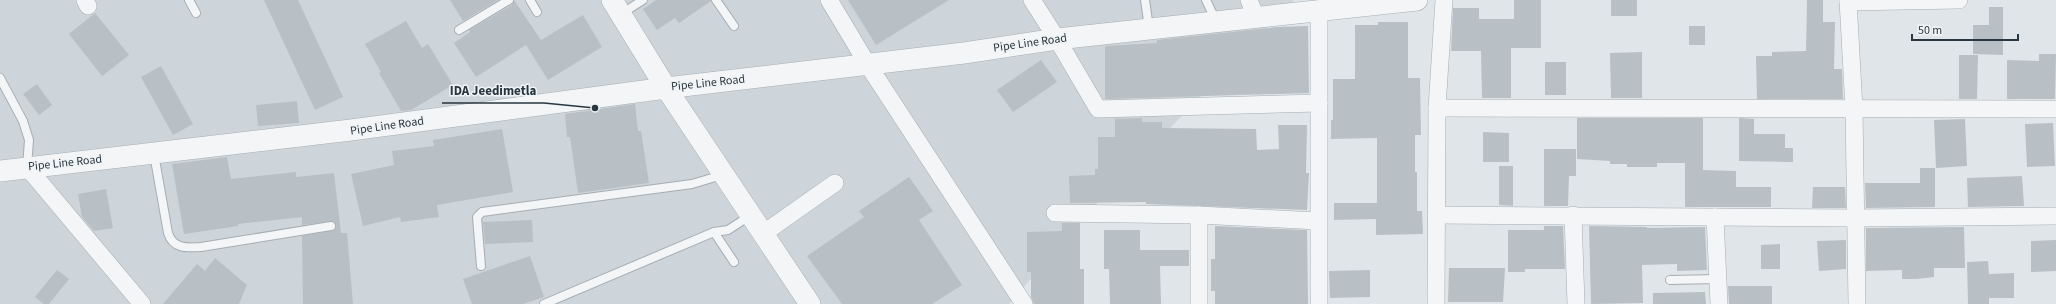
<svg xmlns="http://www.w3.org/2000/svg" width="2056" height="304" viewBox="0 0 2056 304" font-family="'Source Sans 3',sans-serif">
  <style>
    .built { fill: #ced5da }
    .building { fill: #b8c0c5 }
    .lines { fill: none; stroke-linecap: round; stroke-linejoin: round }
    .service-casing { stroke: #a5adb3; stroke-width: 10 }
    .minor-casing { stroke: #a5adb3; stroke-width: 18 }
    .tertiary-casing { stroke: #a5adb3; stroke-width: 22 }
    .service { stroke: #f3f5f7; stroke-width: 8 }
    .minor { stroke: #f3f5f7; stroke-width: 17 }
    .tertiary { stroke: #f3f5f7; stroke-width: 21 }
    .labels { text-anchor: middle; dominant-baseline: central; stroke-width: 3; stroke-linejoin: round; paint-order: stroke }
    .street-label { font-size: 12px; fill: #29363f; stroke: #f0f4f6 }
    .leader { fill: none; stroke: #29363f; stroke-width: 1.5 }
    .callout-dot { fill: #29363f; stroke: #f0f4f6; stroke-width: 1.5 }
    .callout-label { font-size: 13px; text-anchor: middle; font-weight: bold; fill: #29363f; stroke: #f0f4f6; stroke-width: 3; stroke-linejoin: round; paint-order: stroke }
  </style>
  <rect width="100%" height="100%" fill="#e0e5e9"/>
  <path class="built" d="M0 0H1294L1086 215 1009 304H0Z"/>
  <g class="building">
    <path d="M264 0H298L343 97 315 110Z"/>
    <path d="M450 0H498L463 21Z"/>
    <path d="M514 0 541 40 583 15 602 47 548 80 526 45 476 77 454 43 470 32 469 30 512 5Z"/>
    <path d="M656 0H711V1L679 23 675 18 657 30 643 9Z"/>
    <path d="M848 0H949L876 45Z"/>
    <path d="M1514 0H1541V48H1511V98H1482L1481 51H1451L1453 8H1479V19H1514Z"/>
    <rect x="1611" y="0" width="26" height="16"/>
    <path d="M1807 0H1823V22H1835L1834 69H1842L1843 99H1757L1756 56H1772V52L1806 51Z"/>
    <path d="M1989 7H2003V55L1973 54V25H1989Z"/>
    <path d="M95 13 129 55 102 76 69 34Z"/>
    <path d="M406 21 422 48 428 44 453 85 411 110 401 111 379 73 381 72 365 44Z"/>
    <path d="M1378 22H1408V78H1420L1421 135H1415V172H1417V211H1422L1423 234 1376 235V219L1334 220V203H1377V138L1331 139V120H1333V79H1355V25H1378Z"/>
    <path d="M1308 26 1309 93 1105 99V46L1157 43V40L1278 27Z"/>
    <rect x="1689" y="26" width="16" height="19"/>
    <path d="M1642 52V98H1611L1610 53Z"/>
    <path d="M2039 54H2056L2055 99H2007V60L2039 61Z"/>
    <path d="M1959 55H1978L1977 99H1959Z"/>
    <path d="M1041 60 1057 82 1013 112 997 90Z"/>
    <rect x="1545" y="62" width="21" height="33"/>
    <path d="M161 66 193 124 173 135 141 77Z"/>
    <path d="M37 84 52 105 39 115 23 94Z"/>
    <path d="M297 101 299 123 258 126 256 105Z"/>
    <path d="M635 104 638 131H641L649 183 578 193 570 137H567L565 114Z"/>
    <path d="M1142 118V122H1162V128L1256 129 1257 150 1279 149 1278 125H1307L1306 173H1309L1307 210 1146 204V202L1070 203 1069 176 1095 175V169H1098V137H1115V119Z"/>
    <path d="M1577 118H1703V170L1736 171V187H1771V207H1685V163H1657V167H1627V164H1610V161L1577 159Z"/>
    <path d="M1739 118 1754 119V134H1785V148H1793V162L1739 161Z"/>
    <path d="M1965 119 1967 166 1936 168 1934 120Z"/>
    <path d="M2053 123 2055 166 2027 167 2025 124Z"/>
    <path d="M502 129 513 192 437 205 439 217 401 222 400 217 363 226 351 174 394 165 392 151 434 146 433 140Z"/>
    <path d="M1483 132 1509 133V162H1483Z"/>
    <path d="M1544 149H1576V176H1569L1568 206H1544Z"/>
    <path d="M227 157 231 179 296 172V177L334 173 341 233H347L353 304H303L302 236 334 230 336 226 333 221 302 225V217L238 224V226L184 234 172 164Z"/>
    <path d="M1499 166H1513V206L1499 205Z"/>
    <path d="M1920 168H1935V207L1866 208 1865 183H1920Z"/>
    <path d="M2022 176 2024 206 1968 207 1967 178Z"/>
    <path d="M909 177 933 211 919 220 962 285 932 304H842L807 256 864 217 859 211Z"/>
    <path d="M1813 187H1845L1846 208H1812Z"/>
    <path d="M106 189 113 228 94 231 82 217 78 194Z"/>
    <path d="M532 220 533 242 485 244 483 222Z"/>
    <path d="M1062 223H1080V269H1084V304H1034L1031 297V272H1027V232L1062 231Z"/>
    <path d="M1215 226 1307 230 1308 304H1215V291H1211V259H1215Z"/>
    <path d="M1544 226H1563L1565 269H1525V272H1508V230H1544Z"/>
    <path d="M1589 226 1647 227V228L1705 227 1707 270 1677 271V264L1642 265 1643 303 1591 304Z"/>
    <path d="M1964 227 1965 268H1934V277L1917 279H1902V270L1866 271V228Z"/>
    <path d="M1104 230H1140V250H1189V266H1160L1161 304H1110L1109 269H1104Z"/>
    <path d="M1846 240V269L1819 271 1817 241Z"/>
    <path d="M2056 240V271L2031 272V241Z"/>
    <path d="M1780 244V269H1761V245Z"/>
    <path d="M530 256 544 297 523 304H472L463 279Z"/>
    <path d="M215 258 247 285 239 304H163L197 264 205 271Z"/>
    <path d="M1988 261 1989 274 2014 273V298H1989V304H1968L1967 262Z"/>
    <path d="M1449 268H1505L1503 302H1448Z"/>
    <path d="M57 270 69 279 49 304H44L35 297Z"/>
    <path d="M1370 270V297L1330 298 1329 271Z"/>
    <path d="M1728 286H1772V304H1729Z"/>
    <path d="M1705 292 1706 304H1653V293Z"/>
  </g>
  <g class="lines">
    <g class="service-casing">
      <g id="service">
        <path d="M189 0 196 13"/>
        <path d="M530 0 537 12"/>
        <path d="M716 0 734 26"/>
        <path d="M1145 0 1149 28"/>
        <path d="M1206 0 1216 21"/>
        <path d="M621 14 643 0"/>
        <path d="M459 30 509 0"/>
        <path d="M0 78 23 121 29 140 27 167"/>
        <path d="M154 154 168 233C173 249 187 248 201 247L331 226"/>
        <path d="M714 232 734 262"/>
        <path d="M481 266 477 217 482 212 692 184 722 175"/>
        <path d="M1670 280 1718 279"/>
        <path d="M544 304 714 232 728 230 751 215"/>
      </g>
    </g>
    <g class="minor-casing">
      <g id="minor">
        <path d="M85 0 88 6"/>
        <path d="M829 0 868 65 1024 304"/>
        <path d="M1032 0 1057 39 1098 109 1319 103"/>
        <path d="M1249 0 1256 18"/>
        <path d="M1848 0 1854 109 1857 304"/>
        <path d="M1848 2 1959 0"/>
        <path d="M1319 11V304"/>
        <path d="M1437 108 2056 109"/>
        <path d="M27 167 142 304"/>
        <path d="M1055 213 1199 215 1318 221"/>
        <path d="M1199 215V304"/>
        <path d="M1436 215 1855 218 2056 216"/>
        <path d="M1573 215 1576 304"/>
        <path d="M1715 217 1719 304"/>
        <path d="M764 233 835 183"/>
        <path d="M1436 304 1437 108 1444 0"/>
      </g>
    </g>
    <g class="tertiary-casing">
      <g id="tertiary">
        <path d="M612 0 666 88 810 304"/>
        <path d="M0 171 351 130 666 88 964 53 1057 39 1417 0"/>
      </g>
    </g>
    <use href="#service" class="service"/>
    <use href="#minor" class="minor"/>
    <use href="#tertiary" class="tertiary"/>
  </g>
  <g class="labels">
    <g class="street-label">
      <text transform="translate(1030 43) rotate(-8)">Pipe Line Road</text>
      <text transform="translate(708 83) rotate(-6)">Pipe Line Road</text>
      <text transform="translate(387 126) rotate(-8)">Pipe Line Road</text>
      <text transform="translate(65 163) rotate(-6)">Pipe Line Road</text>
    </g>
  </g>
  <path class="leader" d="M595 108L544 103H442"/>
  <circle class="callout-dot" cx="595" cy="108" r="4"/>
  <g class="callout-label">
    <text x="493" y="95">IDA Jeedimetla</text>
  </g>
  <path d="M1912 34v6h106v-6" fill="none" stroke="#29363f" stroke-width="2"/>
  <text x="1918" y="34" font-size="12" fill="#29363f" stroke="#f0f4f6" stroke-width="3" paint-order="stroke">50 m</text>
</svg>
